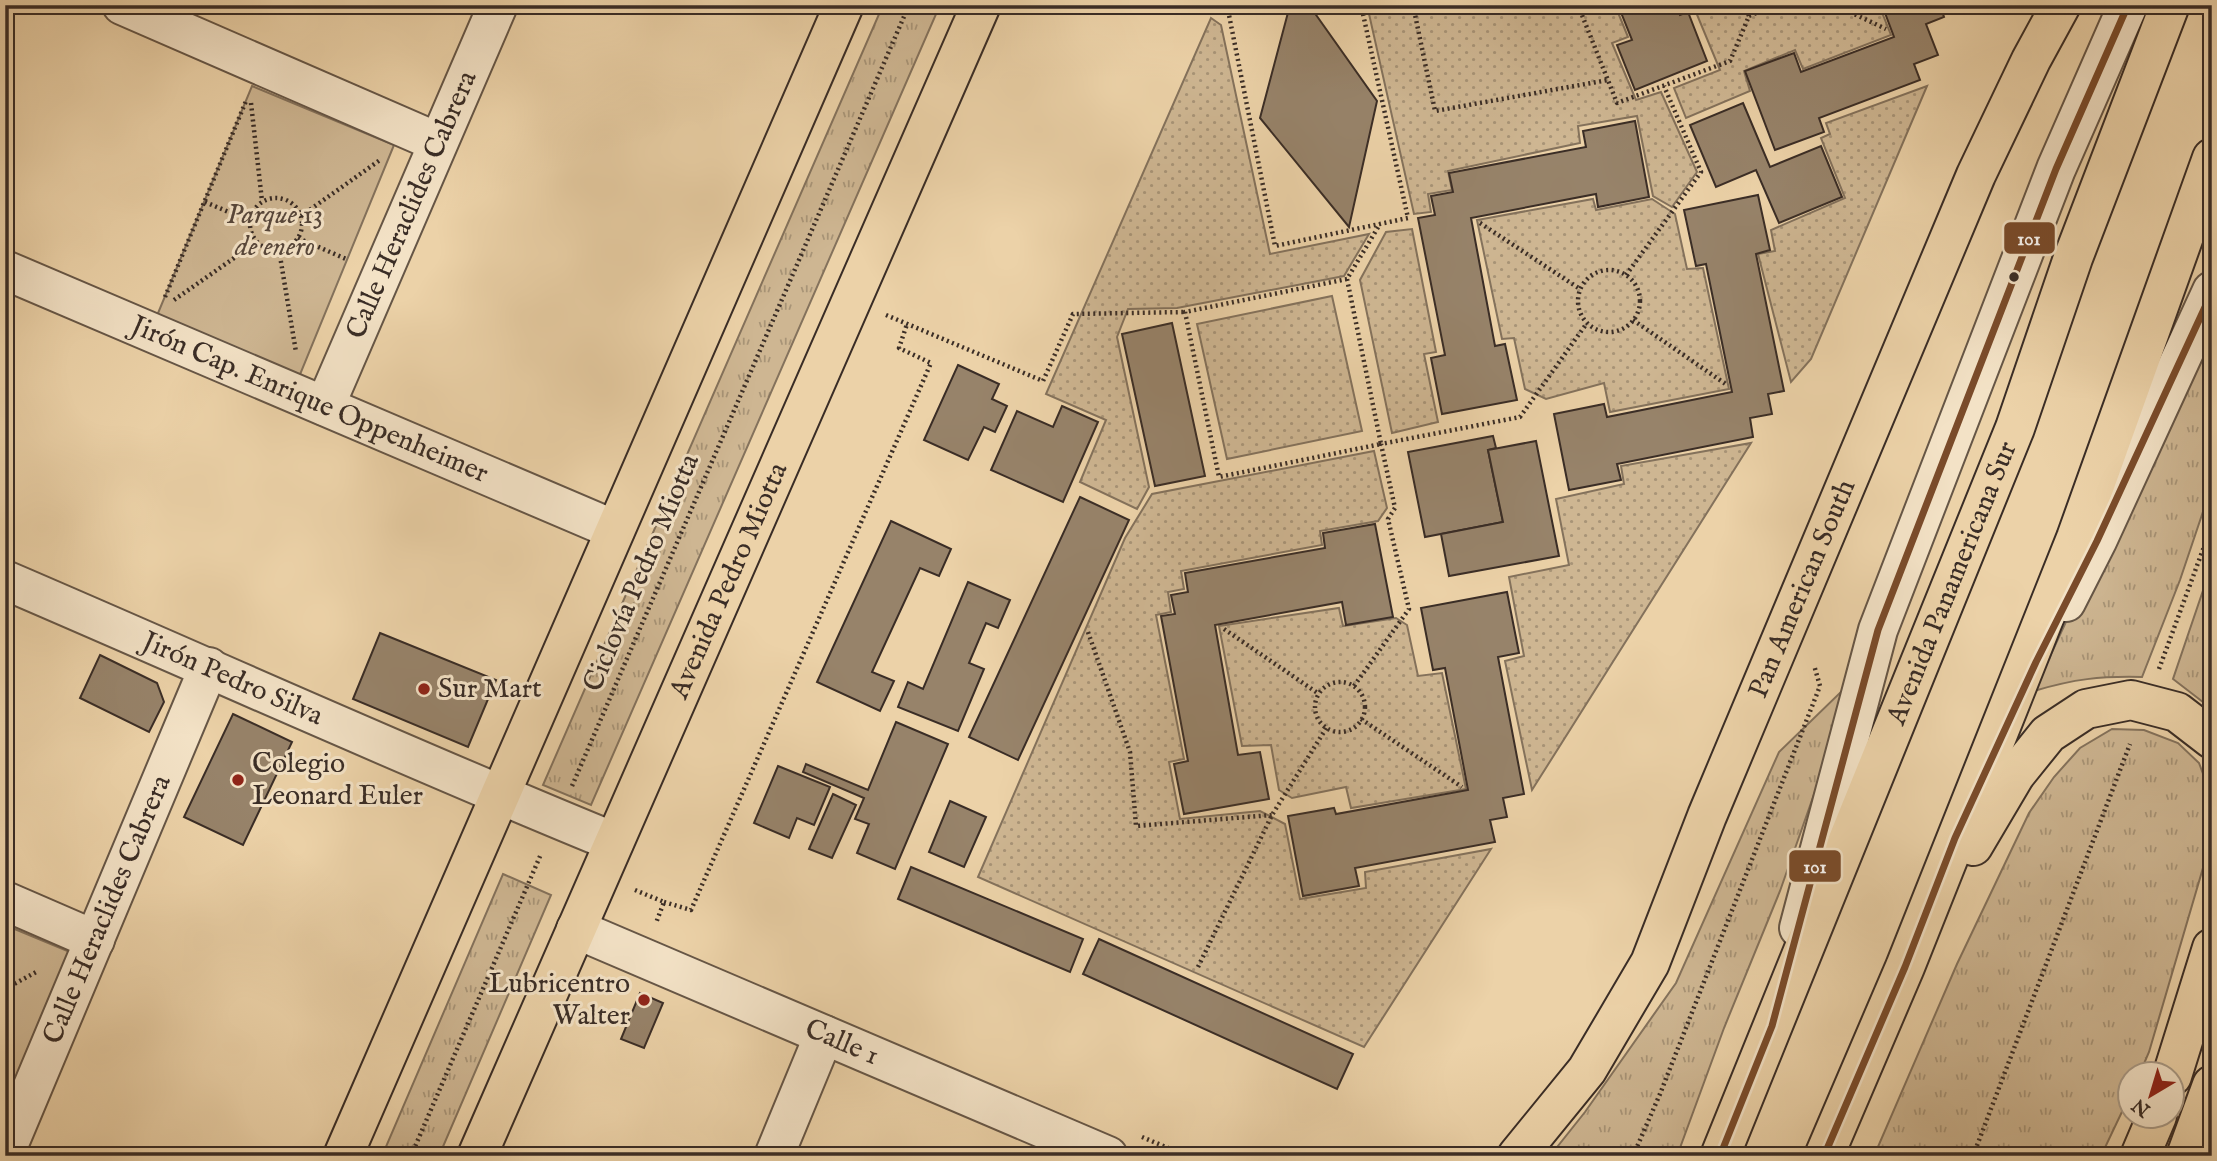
<svg xmlns="http://www.w3.org/2000/svg" width="2217" height="1161" viewBox="0 0 2217 1161" font-family="'IM FELL English',serif">
  <style>
    .grass { fill: url(#grass-tufts); stroke: #84725c; stroke-width: 2 }
    .park { fill: #ceb692; stroke: #84725c; stroke-width: 2 }
    .garden { fill: url(#garden-dots); stroke: #84725c; stroke-width: 2 }
    .building { fill: #97836a; stroke: #3a2d26; stroke-width: 2 }
    .lines { fill: none; stroke-linecap: round; stroke-linejoin: round }
    .minor-casing { stroke: #665646; stroke-width: 42 }
    .major-casing { stroke: #3a2d26; stroke-width: 42 }
    .highway-casing { stroke: #3a2d26; stroke-width: 42 }
    .path { stroke: #3a2d26; stroke-width: 4.5; stroke-dasharray: 2 3.5; stroke-linecap: butt }
    .minor { stroke: #f3e2c6; stroke-width: 38 }
    .major { stroke: #ecd2a8; stroke-width: 38 }
    .highway { stroke: #ecd2a8; stroke-width: 38 }
    .bus-1-casing { stroke: #f3e2c6; stroke-width: 12 }
    .bus-1 { stroke: #7a4b2a; stroke-width: 7 }
    .bus-dot { fill: #3a2d26; stroke: #f3e2c6; stroke-width: 2.5 }
    .poi-dot { fill: #8f2418; stroke: #f3e2c6; stroke-width: 2.5 }
    .labels { text-anchor: middle; dominant-baseline: central; stroke-width: 6; stroke-linejoin: round; paint-order: stroke }
    .street-label { font-size: 28px; fill: #3a2d26; stroke: #f3e2c6 }
    .park-label { font-size: 28px; font-style: italic; fill: #58483c; stroke: #f3e2c6 }
    .poi-label { font-size: 28px; fill: #3a2d26; stroke: #f3e2c6; text-anchor: start }
    .line-badge { stroke: #f3e2c6; stroke-width: 2.5 }
    .badge-label { font-size: 19px; text-anchor: middle; font-weight: bold; fill: #fff }
  </style>
  <defs>
    <pattern id="grass-tufts" width="24" height="20" patternUnits="userSpaceOnUse" patternTransform="scale(1.75)"><rect width="24" height="20" fill="#ceb692"/><path d="M3 7l-1-3M5 7V3M7 7l1-3M15 17l-1-3M17 17v-4M19 17l1-3" fill="none" stroke="#a89477"/></pattern>
    <pattern id="garden-dots" width="8" height="8" patternUnits="userSpaceOnUse" patternTransform="scale(1.75)"><rect width="8" height="8" fill="#ceb692"/><path d="M2 2h.1M6 6h.1" fill="none" stroke="#a89477" stroke-width="1.8" stroke-linecap="round"/></pattern>
  </defs>
  <rect width="100%" height="100%" fill="#ecd2a8"/>
  <filter id="stains"><feTurbulence type="fractalNoise" baseFrequency=".00286" numOctaves="4"/><feColorMatrix values="0 0 0 0 .2 0 0 0 0 .09 0 0 0 0 .02 0 0 0 .5 -.17"/></filter>
  <radialGradient id="worn" r=".72"><stop offset=".6" stop-color="#630" stop-opacity="0"/><stop offset="1" stop-color="#630" stop-opacity=".3"/></radialGradient>
  <g class="grass">
    <path d="M883 5H940L591 805 543 785Z"/>
    <path d="M2212 306V346L2203 383 2212 436V485L2180 580 2142 677C2100 676 2074 679 2034 691Z"/>
    <path d="M2212 564V709L2173 679Z"/>
    <path d="M1846 687 1818 783 1780 891 1724 1028 1677 1156H1550L1585 1112 1676 983 1779 752Z"/>
    <path d="M2112 729 2144 730 2178 743 2199 763 2212 798 2210 844 2149 1052 2140 1073 2130 1074 2129 1097 2101 1156H1874L1957 964 2029 813 2054 777 2080 748Z"/>
    <path d="M503 874 551 895 439 1156H382Z"/>
  </g>
  <g class="park">
    <path d="M252 86 394 145 299 377 156 318Z"/>
    <path d="M5 925 70 952 5 1105Z"/>
  </g>
  <g class="garden">
    <path d="M1367 5H1615L1628 37 1612 43 1636 100 1661 92 1697 172 1672 207 1653 196 1637 116 1578 126 1580 143 1448 171 1452 190 1428 194 1431 212 1414 214Z"/>
    <path d="M1693 5H1879L1891 35 1803 69 1795 50 1744 71 1750 91 1686 118 1674 88 1720 70Z"/>
    <path d="M1211 18 1221 25 1270 254 1369 234 1344 276 1177 308 1128 309 1117 337 1149 487 1137 509 1080 482 1106 420 1046 394Z"/>
    <path d="M1927 86 1811 359 1791 382 1758 254 1775 251 1771 230 1845 198 1821 138 1830 134 1826 123Z"/>
    <path d="M1593 199 1596 210 1652 199 1675 214 1687 269 1703 268 1729 389 1610 412 1604 383 1546 399 1525 389 1514 338 1502 339 1477 220Z"/>
    <path d="M1412 229 1436 352 1424 354 1438 422 1392 433 1360 280 1386 232Z"/>
    <path d="M1332 296 1362 431 1227 459 1197 324Z"/>
    <path d="M1751 443 1532 790 1505 661 1524 656 1509 577 1569 565 1556 499 1624 484 1621 466Z"/>
    <path d="M1374 451 1387 508 1378 521 1320 531 1322 545 1181 571 1184 589 1168 592 1171 612 1156 615 1184 759 1169 762 1180 819 1260 811 1285 824 1300 899 1366 888 1365 872 1491 849 1364 1047 978 877 1125 538 1152 494Z"/>
    <path d="M1339 608 1343 626 1396 618 1407 625 1418 676 1442 673 1466 789 1351 808 1346 787 1292 798 1279 790 1271 745 1242 746 1219 626Z"/>
  </g>
  <g class="building">
    <path d="M1290 5H1309L1377 101 1349 227 1260 118Z"/>
    <path d="M1618 5H1676L1680 15 1688 12 1707 61 1635 90 1617 45 1632 40Z"/>
    <path d="M1882 5H1940L1944 17 1926 24 1938 55 1914 64 1920 80 1819 118 1824 132 1775 150 1745 71 1794 53 1801 72 1894 37Z"/>
    <path d="M1743 103 1770 167 1821 146 1842 197 1779 223 1756 170 1716 187 1690 125Z"/>
    <path d="M1635 121 1649 197 1598 207 1596 194 1471 218 1495 346 1505 344 1517 400 1442 414 1431 358 1445 355 1418 218 1435 215 1431 196 1453 192 1449 173 1586 147 1583 131Z"/>
    <path d="M1758 195 1770 250 1756 254 1784 391 1768 394 1772 414 1750 418 1753 437 1617 464 1621 480 1569 490 1554 414 1604 404 1607 417 1732 392 1706 264 1696 266 1684 210Z"/>
    <path d="M1172 323 1205 476 1155 486 1122 334Z"/>
    <path d="M958 365 999 384 992 399 1007 406 995 432 984 427 968 460 924 440Z"/>
    <path d="M1062 406 1098 422 1063 502 991 470 1017 411 1053 427Z"/>
    <path d="M1493 436 1496 448 1488 450 1503 522 1425 537 1408 452Z"/>
    <path d="M1536 441 1559 556 1449 576 1441 534 1503 522 1488 450Z"/>
    <path d="M1080 497 1129 520 1018 760 969 737Z"/>
    <path d="M891 521 951 549 939 576 920 568 872 672 894 681 880 711 817 682Z"/>
    <path d="M1375 524 1393 617 1346 625 1342 602 1215 625 1238 755 1260 752 1269 799 1184 814 1174 764 1188 761 1161 616 1175 614 1171 595 1188 592 1185 573 1325 548 1323 533Z"/>
    <path d="M968 582 1010 600 998 628 986 623 969 663 984 669 958 731 898 707 908 682 923 689Z"/>
    <path d="M1507 592 1519 653 1498 657 1524 794 1503 798 1507 817 1490 820 1495 842 1355 868 1359 886 1303 896 1288 816 1334 808 1336 814 1468 790 1445 668 1433 670 1421 608Z"/>
    <path d="M380 633 496 680 468 747 353 699Z"/>
    <path d="M100 655 157 683 164 702 149 732 80 698Z"/>
    <path d="M233 714 292 742 243 845 184 817Z"/>
    <path d="M896 722 948 744 895 869 857 853 869 824 855 819 864 798 803 772 806 764 868 790Z"/>
    <path d="M778 766 830 787 814 825 797 818 789 838 754 823Z"/>
    <path d="M833 794 856 805 832 858 809 849Z"/>
    <path d="M950 801 986 817 964 867 929 852Z"/>
    <path d="M911 867 1083 939 1070 972 898 899Z"/>
    <path d="M1099 939 1353 1054 1337 1089 1083 974Z"/>
    <path d="M640 993 663 1003 644 1048 621 1039Z"/>
  </g>
  <g class="lines">
    <g class="minor-casing">
      <g id="minor">
        <path d="M122 5 437 142"/>
        <path id="s1" d="M5 270 615 530"/>
        <path id="s2" d="M325 406 498 5"/>
        <path id="s3" d="M5 580C208 667 410 759 614 842"/>
        <path d="M2066 602 2097 541 2212 291"/>
        <path d="M5 901 95 940"/>
        <path d="M1799 928 1878 630 2056 169 2128 5"/>
        <path id="s4" d="M576 929 1108 1156"/>
        <path id="s5" d="M5 1153 209 667"/>
        <path d="M774 1156 824 1035"/>
      </g>
    </g>
    <g class="major-casing">
      <g id="major">
        <path d="M343 1156 844 5"/>
        <path id="s6" d="M477 1156 981 5"/>
        <path id="s7" d="M1517 1156 1587 1070 1650 963 1707 816 1976 175 2031 60 2061 5"/>
        <path d="M2186 1156 2212 1085"/>
      </g>
    </g>
    <g class="highway-casing">
      <g id="highway">
        <path d="M1973 846 2015 775 2048 734 2086 709 2131 700 2177 712 2212 739"/>
        <path d="M2172 1076 2212 948"/>
        <path id="s8" d="M1720 1156 2015 428 2073 258 2170 5"/>
        <path d="M1824 1156 1905 967 2076 538 2212 158"/>
        <path d="M2140 1156 2157 1116"/>
      </g>
    </g>
    <g class="path">
      <path d="M1227 5 1275 246 1408 218 1361 5"/>
      <path d="M1413 5 1435 111 1608 80"/>
      <path d="M1578 5 1617 103 1730 61 1749 16 1745 5"/>
      <path d="M1835 5 1886 29"/>
      <path d="M1749 16 1776 5"/>
      <path d="M251 103 262 201"/>
      <circle cx="276" cy="224" r="26"/>
      <path d="M205 202 250 221"/>
      <path d="M301 216 380 160"/>
      <path d="M1480 223 1580 289"/>
      <path d="M298 238 346 259"/>
      <path d="M279 250 296 352"/>
      <circle cx="1609" cy="301" r="31"/>
      <path d="M1626 275 1701 172 1664 86"/>
      <path d="M1347 279 1185 312 1219 477 1381 444 1347 279 1380 224"/>
      <path d="M165 297 246 101"/>
      <path d="M174 300 257 242"/>
      <path d="M886 315 1043 381 1073 314 1185 312"/>
      <path d="M1633 320 1727 385"/>
      <path d="M1224 629 1319 694"/>
      <path d="M1088 632 1130 752 1136 826 1272 815"/>
      <path d="M2159 669 2212 525"/>
      <circle cx="1340" cy="707" r="25"/>
      <path d="M1354 686 1409 609 1388 519 1395 508 1381 444 1520 417 1587 323"/>
      <path d="M1361 719 1462 787"/>
      <path d="M572 786 909 5"/>
      <path d="M635 890 664 902 656 923"/>
      <path d="M664 902 691 910 931 363 899 348 907 324"/>
      <path d="M1198 967 1272 815 1327 727"/>
      <path d="M5 989 38 971"/>
      <path d="M1142 1137 1187 1156"/>
      <path d="M411 1156 541 854"/>
      <path d="M1633 1156 1660 1094 1820 686 1814 665"/>
      <path d="M1973 1156 2130 744"/>
    </g>
    <use href="#minor" class="minor"/>
    <use href="#major" class="major"/>
    <use href="#highway" class="highway"/>
    <g class="bus-1-casing">
      <g id="bus-1">
        <path d="M1720 1156 1772 1026 1878 630 2056 169 2128 5"/>
        <path d="M1824 1156 1905 967 1955 838 2036 662 2097 541 2212 292"/>
      </g>
    </g>
    <use href="#bus-1" class="bus-1"/>
  </g>
  <circle class="bus-dot" cx="2014" cy="277" r="6"/>
  <g class="poi-dot">
    <circle cx="424" cy="689" r="7"/>
    <circle cx="238" cy="780" r="7"/>
    <circle cx="644" cy="1000" r="7"/>
  </g>
  <g class="labels">
    <g class="street-label">
      <text stroke="none"><textPath href="#s2" startOffset="219">Calle Heraclides Cabrera</textPath></text>
      <text stroke="none"><textPath href="#s1" startOffset="331">Jirón Cap. Enrique Oppenheimer</textPath></text>
      <text transform="translate(642 573) rotate(-67)">Ciclovía Pedro Miotta</text>
      <text stroke="none"><textPath href="#s6" startOffset="628">Avenida Pedro Miotta</textPath></text>
      <text stroke="none"><textPath href="#s8" startOffset="618">Avenida Panamericana Sur</textPath></text>
      <text stroke="none"><textPath href="#s7" startOffset="639">Pan American South</textPath></text>
      <text stroke="none"><textPath href="#s3" startOffset="248">Jirón Pedro Silva</textPath></text>
      <text stroke="none"><textPath href="#s5" startOffset="264">Calle Heraclides Cabrera</textPath></text>
      <text stroke="none"><textPath href="#s4" startOffset="289">Calle 1</textPath></text>
    </g>
    <g class="park-label">
      <text x="275" y="215">Parque 13<tspan x="275" dy="32">de enero</tspan></text>
    </g>
    <g class="poi-label">
      <text x="438" y="689">Sur Mart</text>
      <text x="252" y="764">Colegio<tspan x="252" dy="32">Leonard Euler</tspan></text>
      <text x="630" y="984" text-anchor="end">Lubricentro<tspan x="630" dy="32">Walter</tspan></text>
    </g>
  </g>
  <g class="line-badge">
    <rect x="2003" y="221" width="53" height="34" rx="7" fill="#7a4b2a"/>
    <rect x="1788" y="849" width="54" height="34" rx="7" fill="#7a4b2a"/>
  </g>
  <g class="badge-label">
    <text x="2029" y="245">101</text>
    <text x="1815" y="873">101</text>
  </g>
  <rect width="2217" height="1161" fill="none" stroke="#ecd2a8" stroke-width="28"/>
  <rect x="7" y="7" width="2203" height="1147" fill="none" stroke="#3a2d26" stroke-width="3.5"/>
  <rect x="14" y="14" width="2189" height="1133" fill="none" stroke="#3a2d26" stroke-width="2"/>
  <g transform="translate(2151 1095) rotate(218)"><circle r="33" fill="#f3e2c6" stroke="#a99a86" stroke-width="2"/>
  <path d="M0-5L12 26L0 18L-12 26Z" fill="#8f2418"/>
  <text y="-10" font-size="19" font-weight="bold" text-anchor="middle" fill="#3a2d26">N</text>
  </g>
  <rect width="100%" height="100%" filter="url(#stains)"/>
  <rect width="100%" height="100%" fill="url(#worn)"/>
</svg>
